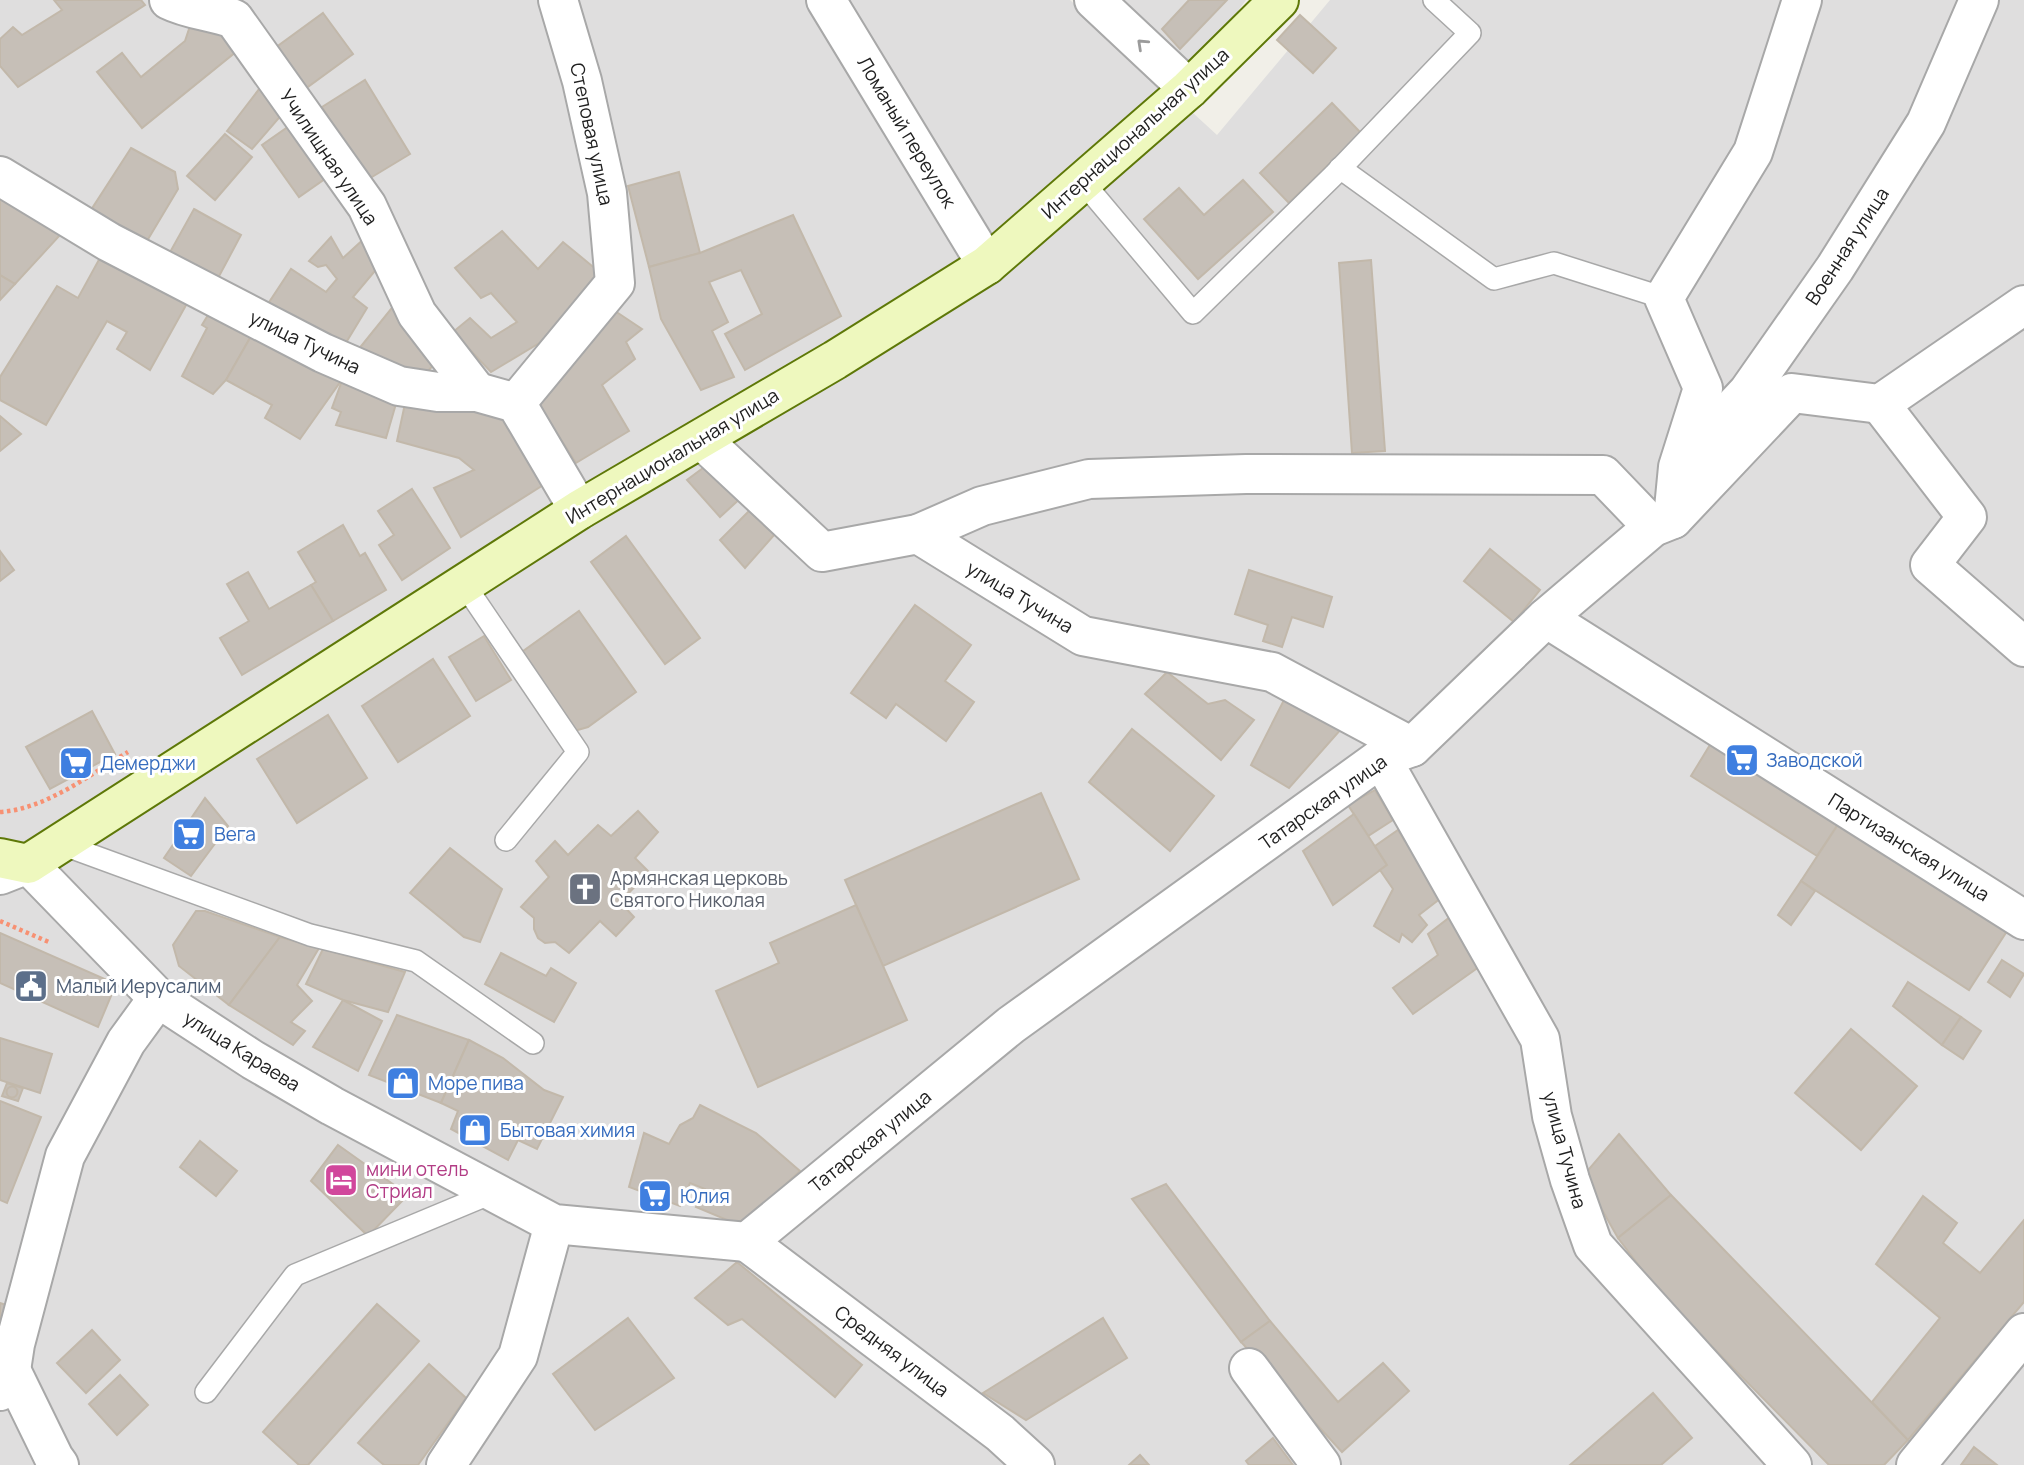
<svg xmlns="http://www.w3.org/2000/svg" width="2024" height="1465" viewBox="0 0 2024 1465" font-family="Manrope,sans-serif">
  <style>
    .residential { fill: #dfdede }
    .building { fill: #c6bfb7; stroke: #c2b8aa; stroke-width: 2 }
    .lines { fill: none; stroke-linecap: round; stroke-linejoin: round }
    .lane-casing { stroke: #a8a8a8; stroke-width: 24 }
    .street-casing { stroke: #a8a8a8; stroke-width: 42 }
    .secondary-casing { stroke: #5e7808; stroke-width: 42 }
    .path { stroke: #f79173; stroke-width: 4.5; stroke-dasharray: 3.5 3.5; stroke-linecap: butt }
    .lane { stroke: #fff; stroke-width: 21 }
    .street { stroke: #fff; stroke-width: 38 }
    .secondary { stroke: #eef8be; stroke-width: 38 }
    .oneway { stroke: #9b9b9b }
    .labels { text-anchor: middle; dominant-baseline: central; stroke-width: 6; stroke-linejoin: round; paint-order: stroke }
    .street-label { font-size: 19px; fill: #212121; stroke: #fff }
    .shop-label { font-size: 19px; fill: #366cbe; stroke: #fff; text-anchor: start }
    .worship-label { font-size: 19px; fill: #5b616d; stroke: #fff; text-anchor: start }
    .service-label { font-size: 19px; fill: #4e5e75; stroke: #fff; text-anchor: start }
    .hotel-label { font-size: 19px; fill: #b23c85; stroke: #fff; text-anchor: start }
  </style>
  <rect width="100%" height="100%" fill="#f1efe8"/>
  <g class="residential">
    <path d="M0 0H1070L1217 135 1330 0H2024V1465H0Z"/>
    <path d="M1110 0H1246L1186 80Z"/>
  </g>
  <g class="building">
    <path d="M54 0H141L145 5 18 87 0 66V39L13 27 22 35 62 10Z"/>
    <path d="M1189 0H1227L1180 49 1162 29Z"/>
    <path d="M323 13 353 54 305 89 275 48Z"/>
    <path d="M1300 15 1336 48 1313 73 1277 40Z"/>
    <path d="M193 17 214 23 237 51 142 128 97 72 122 53 141 77 185 41Z"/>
    <path d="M365 80 410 154 367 180 322 107Z"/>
    <path d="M263 84 284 112 252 149 227 131Z"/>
    <path d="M1332 103 1361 133 1289 203 1260 173Z"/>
    <path d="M295 122 332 174 299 197 262 145Z"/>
    <path d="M225 134 252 157 215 200 187 176Z"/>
    <path d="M131 148 175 172 178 189 147 241 91 210Z"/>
    <path d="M679 172 700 253 649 267 628 186Z"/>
    <path d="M1243 180 1273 212 1198 279 1144 219 1179 188 1204 215Z"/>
    <path d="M0 192 61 234 15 284 0 275Z"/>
    <path d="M194 209 241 235 217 280 169 254Z"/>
    <path d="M793 215 841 316 745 370 725 334 762 314 741 270 709 282 728 322 712 331 734 377 701 390 661 319 649 267 700 253Z"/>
    <path d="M502 231 538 269 563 242 603 275 551 336 491 372 453 332 470 318 491 338 517 322 491 293 481 298 455 268Z"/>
    <path d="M331 237 343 258 366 237 379 266 353 297 367 308 341 351 264 310 291 269 326 292 337 279 326 265 318 267 309 261Z"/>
    <path d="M101 256 190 298 150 370 117 349 127 332 107 321 46 425 0 400V377L57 286 78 298Z"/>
    <path d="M1371 260 1385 451 1352 453 1339 263Z"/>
    <path d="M0 275 15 284 0 300Z"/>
    <path d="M395 304 441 356 417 384 354 355Z"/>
    <path d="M612 309 642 329 626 342 635 359 602 385 629 431 576 463 533 396Z"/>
    <path d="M211 310 254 331 226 380 213 394 182 376 207 328 202 325Z"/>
    <path d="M254 331 343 378 300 439 265 418 272 405 226 380Z"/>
    <path d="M343 378 398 397 386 438 336 425 341 412 332 408Z"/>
    <path d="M406 399 504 416 548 482 461 537 434 488 474 470 459 458 397 441Z"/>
    <path d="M0 416 21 434 0 451Z"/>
    <path d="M711 462 743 496 720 517 687 480Z"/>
    <path d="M412 489 450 548 402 580 379 545 394 535 378 511Z"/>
    <path d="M753 507 775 534 745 568 720 540Z"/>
    <path d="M343 525 360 556 365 553 386 590 333 621 311 585 316 582 298 552Z"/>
    <path d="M626 536 700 638 665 664 591 562Z"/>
    <path d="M1490 549 1540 590 1514 622 1464 581Z"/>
    <path d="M0 551 14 570 0 581Z"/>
    <path d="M1249 570 1332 597 1323 627 1292 617 1282 647 1263 641 1268 625 1235 614Z"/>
    <path d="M248 572 269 609 311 585 333 621 242 675 220 638 249 621 227 584Z"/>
    <path d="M915 605 971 645 945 681 974 702 946 741 896 704 886 718 851 693Z"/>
    <path d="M579 611 636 692 588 727 574 731 519 654Z"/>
    <path d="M484 636 511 680 476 701 449 657Z"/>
    <path d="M433 659 470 716 398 762 362 706Z"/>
    <path d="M1167 672 1208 704 1225 700 1254 720 1221 760 1145 694Z"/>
    <path d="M1285 698 1342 728 1289 788 1251 765Z"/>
    <path d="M92 711 115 754 50 789 26 747Z"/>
    <path d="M328 715 367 778 297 823 257 759Z"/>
    <path d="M1132 729 1214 796 1170 851 1089 782Z"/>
    <path d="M1713 740 1841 820 1817 856 1691 776Z"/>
    <path d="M1375 790 1393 820 1368 836 1348 805Z"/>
    <path d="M1041 793 1079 879 883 966 845 880Z"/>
    <path d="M205 798 228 826 191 876 164 858Z"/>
    <path d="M638 811 658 832 635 858 649 872 620 902 634 917 616 936 600 921 569 953 555 942 545 943 538 938 534 929V918L521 907 549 877 536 861 555 841 568 855 598 825 611 836Z"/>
    <path d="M1354 814 1387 865 1333 905 1303 851Z"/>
    <path d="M1841 820 2009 928 1969 990 1801 881Z"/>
    <path d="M1398 830 1441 898 1419 915 1427 925 1412 942 1402 934 1399 942 1374 926 1393 889 1380 870 1387 865 1375 846Z"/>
    <path d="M450 848 502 889 480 942 464 937 410 893Z"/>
    <path d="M1801 881 1815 891 1791 925 1778 915Z"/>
    <path d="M856 905 907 1020 758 1087 716 991 779 963 770 943Z"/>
    <path d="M196 911H205L280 937 229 1005 179 966 173 945Z"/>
    <path d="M1450 917 1483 964 1413 1014 1393 988 1438 955 1428 934Z"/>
    <path d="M0 933 116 984 98 1027 0 983Z"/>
    <path d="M280 937 319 948 297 985 312 1001 291 1022 305 1031 293 1045 229 1005Z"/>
    <path d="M323 949 405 972 388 1012 343 1000 306 984Z"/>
    <path d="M501 953 546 976 551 968 576 983 554 1022 485 984Z"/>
    <path d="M2002 960 2024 974 2010 997 1988 982Z"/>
    <path d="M1908 982 1961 1017 1942 1045 1893 1006Z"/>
    <path d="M343 1000 382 1021 358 1071 313 1047Z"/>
    <path d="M397 1015 469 1040 441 1103 369 1075Z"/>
    <path d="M1961 1017 1981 1031 1963 1059 1942 1045Z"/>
    <path d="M1851 1029 1917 1086 1861 1150 1795 1093Z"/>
    <path d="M0 1038 52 1054 40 1093 0 1080Z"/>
    <path d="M469 1040 503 1058 544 1090 563 1097 537 1149 518 1140 508 1160 451 1129 458 1111 441 1103Z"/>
    <path d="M7 1083 23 1088 18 1101 2 1096Z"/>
    <circle cx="12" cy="1092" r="5.5"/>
    <path d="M0 1101 41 1117 7 1203 0 1200Z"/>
    <path d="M700 1105 756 1133 800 1171 747 1220 734 1223 696 1207 705 1189 690 1183 680 1206 629 1187 644 1133 669 1144 680 1125 693 1118Z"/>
    <path d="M1619 1134 1671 1195 1618 1238 1583 1176Z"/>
    <path d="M200 1141 237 1171 216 1196 180 1167Z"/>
    <path d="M338 1145 408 1195 368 1236 311 1181Z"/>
    <path d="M1166 1184 1270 1321 1241 1342 1132 1199Z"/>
    <path d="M1671 1195 1908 1440 1884 1465H1829L1662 1296 1618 1238Z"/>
    <path d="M1923 1196 1957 1223 1943 1243 1980 1273 2024 1220V1302L1908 1440 1872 1402 1940 1318 1876 1264Z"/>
    <path d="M737 1262 862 1365 835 1397 742 1319 728 1325 695 1298Z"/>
    <path d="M0 1303 9 1306 0 1334Z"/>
    <path d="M377 1304 419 1341 308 1465H299L263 1432Z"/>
    <path d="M628 1318 674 1378 595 1430 553 1374Z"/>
    <path d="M1103 1318 1127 1358 1026 1420 983 1393Z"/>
    <path d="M1270 1321 1338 1402 1383 1363 1409 1391 1342 1452 1241 1342Z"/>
    <path d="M92 1330 120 1360 86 1393 57 1363Z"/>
    <path d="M429 1364 466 1398 418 1465H384L358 1443Z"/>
    <path d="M120 1375 148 1405 117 1435 89 1404Z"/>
    <path d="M1653 1393 1692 1438 1661 1465H1570Z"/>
    <path d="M1273 1438 1293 1465H1249L1246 1461Z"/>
    <path d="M1974 1447 1997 1465H1961Z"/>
    <path d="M1140 1455 1149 1465H1129Z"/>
  </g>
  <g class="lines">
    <g class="lane-casing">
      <g id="lane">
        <path d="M1340 168 1494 279 1554 263 1664 298"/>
        <path d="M1082 181 1193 313 1334 175 1470 33 1434 0"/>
        <path d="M464 584 578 752 506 840"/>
        <path d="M61 844 310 935 416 961 533 1043"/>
        <path d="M206 1392 295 1275 494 1192"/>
      </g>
    </g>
    <g class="street-casing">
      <g id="street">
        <path d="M169 0C189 10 212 11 234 19L367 206 417 314 477 392"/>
        <path d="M826 0 987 265"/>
        <path d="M1094 0 1189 89"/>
        <path d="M0 176 109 242 323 353 399 386 438 392H477L516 403 579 510"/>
        <path d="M516 403 615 283 607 193 582 81 558 0"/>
        <path d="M1880 404 1967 517 1930 565 2024 647"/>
        <path d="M701 439 822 552 918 534 1083 636 1272 672 1412 747"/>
        <path d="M1686 458 1748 392 1835 268 1926 123 1979 0"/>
        <path d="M1673 519 1678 467 1703 388 1664 298 1753 152 1802 0"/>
        <path d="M918 534 982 506 1089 479 1246 474 1603 475 1653 527"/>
        <path d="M1546 618 2024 920"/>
        <path d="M1381 758 1540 1039 1552 1116 1570 1180 1593 1245 1792 1465"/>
        <path d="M0 875 28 864 158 998 253 1060 332 1106 554 1224 747 1242 1011 1025 1381 758 1412 747 1546 618 1653 527 1673 519 1792 393 1880 404 2024 305"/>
        <path d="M747 1242 1000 1433 1035 1465"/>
        <path d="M1249 1368 1321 1465"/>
        <path d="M11 1370 15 1344 65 1156 126 1042 158 998"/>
        <path d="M0 1391 11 1370 54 1458 59 1465"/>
        <path d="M446 1465 518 1356 554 1224"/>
        <path d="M1916 1465 2024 1333"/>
      </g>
    </g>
    <g class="secondary-casing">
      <path id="secondary" d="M0 858 28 864 579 510 835 360 987 265 1189 89 1279 0"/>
    </g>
    <g class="path">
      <path d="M0 812C46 809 89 775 128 752"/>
      <path d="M0 921 51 943"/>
    </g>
    <use href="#lane" class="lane"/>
    <use href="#street" class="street"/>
    <use href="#secondary" class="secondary"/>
  </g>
  <defs><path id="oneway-chevron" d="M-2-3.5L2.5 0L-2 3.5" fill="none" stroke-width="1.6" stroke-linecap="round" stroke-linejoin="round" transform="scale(1.75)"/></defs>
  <use class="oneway" href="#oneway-chevron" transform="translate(1142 44) rotate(-137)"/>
  <defs>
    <g id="supermarket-square" transform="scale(1.75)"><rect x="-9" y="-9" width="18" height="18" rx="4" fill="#3f7fe0" stroke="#fff"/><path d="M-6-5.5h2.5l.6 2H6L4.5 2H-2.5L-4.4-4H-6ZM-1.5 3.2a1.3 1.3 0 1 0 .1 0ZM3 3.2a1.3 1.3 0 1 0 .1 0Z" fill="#fff"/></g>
    <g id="church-square" transform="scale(1.75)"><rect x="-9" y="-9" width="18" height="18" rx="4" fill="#6b7280" stroke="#fff"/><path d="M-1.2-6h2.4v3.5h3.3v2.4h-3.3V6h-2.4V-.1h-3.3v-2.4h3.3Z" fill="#fff"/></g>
    <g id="civic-square" transform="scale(1.75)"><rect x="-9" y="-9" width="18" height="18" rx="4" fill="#5c6f8a" stroke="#fff"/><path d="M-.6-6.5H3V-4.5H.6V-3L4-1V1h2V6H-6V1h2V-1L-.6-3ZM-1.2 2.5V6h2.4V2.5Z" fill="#fff"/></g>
    <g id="shop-square" transform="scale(1.75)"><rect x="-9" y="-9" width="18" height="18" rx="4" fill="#3f7fe0" stroke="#fff"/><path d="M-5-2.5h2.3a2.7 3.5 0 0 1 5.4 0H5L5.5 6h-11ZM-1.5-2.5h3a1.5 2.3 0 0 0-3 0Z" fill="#fff"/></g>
    <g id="hotel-square" transform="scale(1.75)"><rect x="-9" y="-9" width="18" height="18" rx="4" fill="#d1479c" stroke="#fff"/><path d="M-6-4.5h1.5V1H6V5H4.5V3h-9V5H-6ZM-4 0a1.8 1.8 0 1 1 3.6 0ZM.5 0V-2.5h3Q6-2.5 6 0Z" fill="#fff"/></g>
  </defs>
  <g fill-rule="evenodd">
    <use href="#supermarket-square" x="1742" y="760"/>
    <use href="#supermarket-square" x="76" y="763"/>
    <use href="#supermarket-square" x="189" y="834"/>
    <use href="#church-square" x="585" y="889"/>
    <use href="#civic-square" x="31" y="986"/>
    <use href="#shop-square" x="403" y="1083"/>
    <use href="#shop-square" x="475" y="1130"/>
    <use href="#hotel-square" x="341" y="1180"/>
    <use href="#supermarket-square" x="655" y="1196"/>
  </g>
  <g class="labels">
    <g class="street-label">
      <text transform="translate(907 132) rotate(59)">Ломаный переулок</text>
      <text transform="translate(1135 133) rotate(-42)">Интернациональная улица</text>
      <text transform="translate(592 134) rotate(78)">Степовая улица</text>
      <text transform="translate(329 157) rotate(56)">Училищная улица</text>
      <text transform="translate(1847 246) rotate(-57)">Военная улица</text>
      <text transform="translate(305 342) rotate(26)">улица Тучина</text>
      <text transform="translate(672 456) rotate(-31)">Интернациональная улица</text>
      <text transform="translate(1020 597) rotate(31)">улица Тучина</text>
      <text transform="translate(1323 802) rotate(-35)">Татарская улица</text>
      <text transform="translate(1909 847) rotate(32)">Партизанская улица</text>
      <text transform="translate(242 1051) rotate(32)">улица Караева</text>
      <text transform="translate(870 1141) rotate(-39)">Татарская улица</text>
      <text transform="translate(1565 1150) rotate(75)">улица Тучина</text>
      <text transform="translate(892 1351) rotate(37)">Средняя улица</text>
    </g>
    <g class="shop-label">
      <text x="1766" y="760">Заводской</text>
      <text x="100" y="763">Демерджи</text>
      <text x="214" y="834">Вега</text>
      <text x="428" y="1083">Море пива</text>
      <text x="500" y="1130">Бытовая химия</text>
      <text x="680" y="1196">Юлия</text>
    </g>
    <g class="worship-label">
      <text x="610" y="878">Армянская церковь<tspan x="610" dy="22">Святого Николая</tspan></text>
    </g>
    <g class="service-label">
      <text x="56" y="986">Малый Иерусалим</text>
    </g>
    <g class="hotel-label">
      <text x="366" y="1169">мини отель<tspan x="366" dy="22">Стриал</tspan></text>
    </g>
  </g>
</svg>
